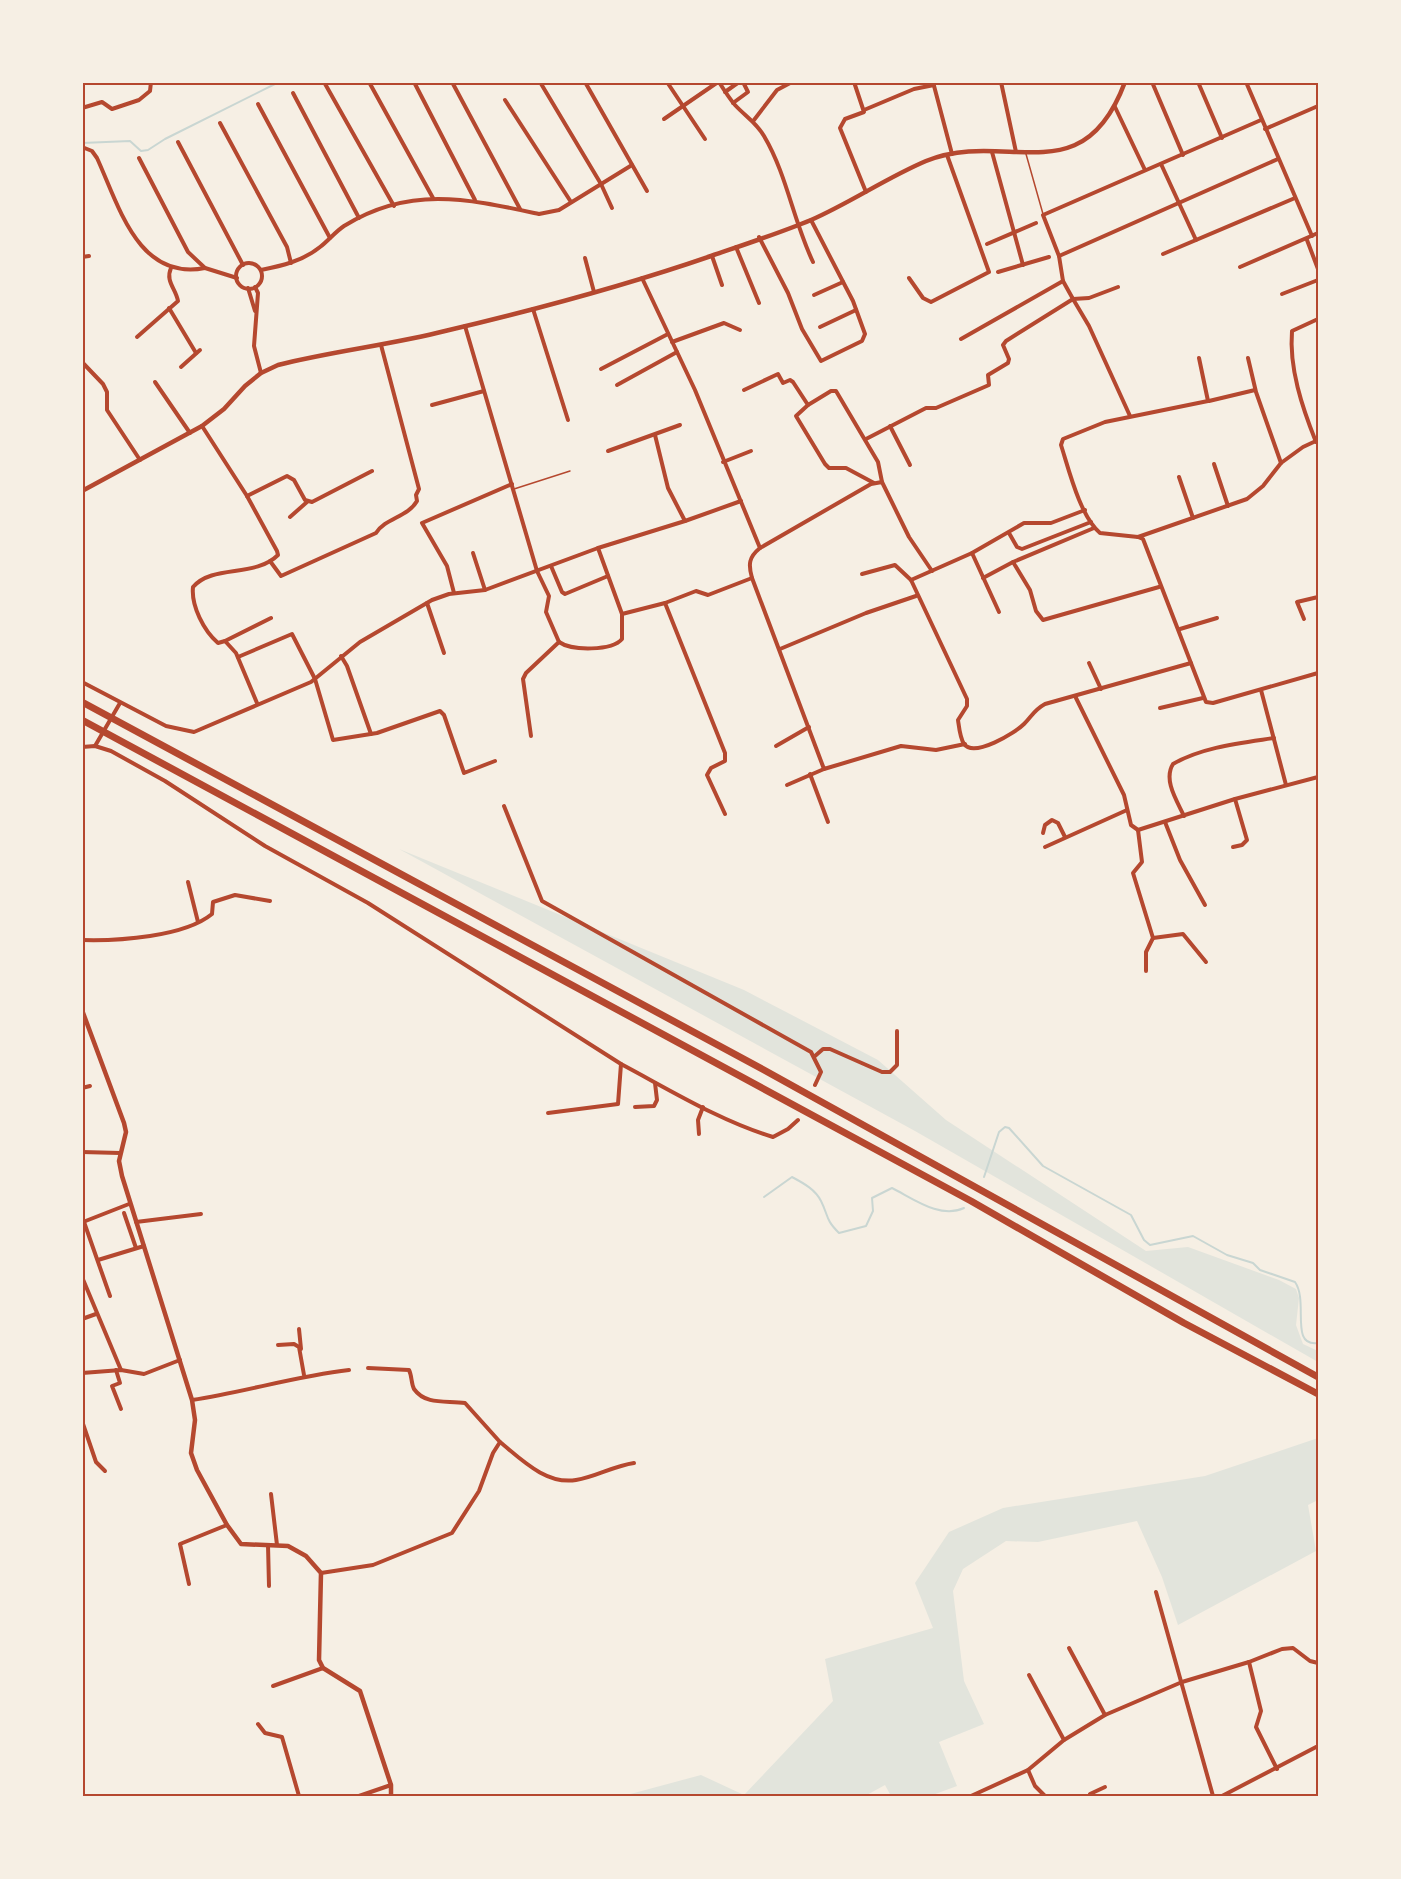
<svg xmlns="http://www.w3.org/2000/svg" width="1401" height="1879" viewBox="0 0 1401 1879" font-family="'PT Sans',sans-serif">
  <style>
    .green { fill: #e2e4dc }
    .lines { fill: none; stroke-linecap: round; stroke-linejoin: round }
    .stream { stroke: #c9d6d2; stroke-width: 2 }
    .service { stroke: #b5482f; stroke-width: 1.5 }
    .minor { stroke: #b5482f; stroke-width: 4 }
    .tertiary { stroke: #b5482f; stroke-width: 4.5 }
    .motorway { stroke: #b5482f; stroke-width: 7 }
    .neatline { fill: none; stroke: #b5482f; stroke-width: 2 }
  </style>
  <rect width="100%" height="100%" fill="#f6efe4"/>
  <g class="green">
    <path d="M399 849 744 990 878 1060 946 1120 1146 1251 1188 1247 1279 1280 1296 1289 1299 1298 1296 1325 1303 1344 1318 1351V1362L915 1131Z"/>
    <path d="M1318 1438V1500L1308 1505 1316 1551 1178 1625 1162 1577 1137 1521 1038 1542 1006 1541 963 1569 953 1591 964 1681 984 1724 939 1742 957 1786 930 1796H891L885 1785 865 1796H623L701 1775 744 1795 833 1701 825 1659 933 1628 915 1583 949 1532 1003 1508 1205 1476Z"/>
  </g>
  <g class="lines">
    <g class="stream">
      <path d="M82 143 130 141 141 151 148 150 165 139 279 82"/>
      <path d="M984 1177 999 1132 1005 1127 1009 1128 1043 1166 1131 1215 1144 1240 1150 1245 1193 1236 1227 1255 1253 1263 1260 1270 1295 1282C1309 1302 1289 1347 1318 1343"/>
      <path d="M764 1197 792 1177C803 1183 815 1189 821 1201 829 1217 825 1219 839 1233L866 1226 873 1211 872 1198 892 1188C914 1199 940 1219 964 1208"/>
    </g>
    <g class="service">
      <path d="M1026 154 1043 214"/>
      <path d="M514 489 570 471"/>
    </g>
    <g class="minor">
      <path d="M324 82 394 206"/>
      <path d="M369 82 433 198"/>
      <path d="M414 82 475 200"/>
      <path d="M452 82 520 209"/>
      <path d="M540 82 601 184 612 208"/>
      <path d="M585 82 647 191"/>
      <path d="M667 82 705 139"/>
      <path d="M719 82C724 90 729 98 735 105 745 116 756 122 764 136 787 175 793 220 813 262"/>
      <path d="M854 82 864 112 845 119 840 128 866 192"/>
      <path d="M933 82 952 154"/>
      <path d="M1001 82 1016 152"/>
      <path d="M1152 82 1183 155"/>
      <path d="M1198 82 1222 138"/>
      <path d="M1246 82 1312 236"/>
      <path d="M725 92 739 82"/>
      <path d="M293 93 359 218"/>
      <path d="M505 100 571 202"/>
      <path d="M733 103 748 92 743 82"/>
      <path d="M258 104 330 238"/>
      <path d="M1115 107 1145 170"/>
      <path d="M82 108 102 102 112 109 139 100 150 91 151 82"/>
      <path d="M864 110 914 89 934 85"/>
      <path d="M664 119 718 82"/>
      <path d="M754 120 777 90 792 82"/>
      <path d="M220 123 287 247 291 263"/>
      <path d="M1265 129 1318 106"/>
      <path d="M178 142 243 265"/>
      <path d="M82 147 92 151 97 158C119 206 138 281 205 268"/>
      <path d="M992 152 1023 265"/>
      <path d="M139 158 188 252 205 268 237 278"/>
      <path d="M1161 164 1196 240"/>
      <path d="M759 237 788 293 802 329 821 361 862 341 865 334 853 301 811 220"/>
      <path d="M1307 240 1318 269"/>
      <path d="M987 244 1036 223"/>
      <path d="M736 247 759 303"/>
      <path d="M1163 254 1295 198"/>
      <path d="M712 256 722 285"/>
      <path d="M1059 256 1278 159"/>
      <path d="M82 257 89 256"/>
      <path d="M585 258 594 292"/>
      <circle cx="249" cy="276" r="13"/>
      <path d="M1240 267 1318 233"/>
      <path d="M261 270C281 266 303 261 320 247 328 241 335 232 344 226 410 185 469 199 539 214L559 210 632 165"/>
      <path d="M998 272 1049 257"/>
      <path d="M642 278 695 390 760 548"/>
      <path d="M909 278 923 298 931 302 989 272 947 155"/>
      <path d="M255 287 258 293 254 346 261 373"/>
      <path d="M1118 287 1089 298 1073 299 1063 281 1059 256 1043 215 1261 120"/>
      <path d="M248 288 255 311"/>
      <path d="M1282 294 1318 280"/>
      <path d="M814 295 843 282"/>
      <path d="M169 308 196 353"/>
      <path d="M533 309 568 420"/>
      <path d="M465 326 537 571 549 596 546 612 559 642"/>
      <path d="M820 327 856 310"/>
      <path d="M137 337 178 301C176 289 165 281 171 268"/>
      <path d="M961 339 1063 281"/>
      <path d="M672 342 724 323 740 330"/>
      <path d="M1199 358 1208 401 1105 422 1063 439 1061 445C1069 470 1080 516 1100 533L1138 537 1143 539 1206 702 1213 703 1318 673"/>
      <path d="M1248 358 1256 392 1281 463"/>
      <path d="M82 362 103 384 107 392V410L140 460"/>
      <path d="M181 367 200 350"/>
      <path d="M601 369 668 334"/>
      <path d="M155 382 190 433"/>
      <path d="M617 385 677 352"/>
      <path d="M744 390 778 374 783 383 790 380 793 382 808 405 831 391H836L878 462 882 482"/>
      <path d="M1209 401 1255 390"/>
      <path d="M432 405 484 391"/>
      <path d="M808 405 796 416 825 464 829 468H846L874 483"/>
      <path d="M202 426 247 496 277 551 278 555C255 578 213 564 193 587 191 606 204 631 218 643L225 641 236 653 257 703"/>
      <path d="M890 426 910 465"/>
      <path d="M655 435 668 488 685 521"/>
      <path d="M866 439 926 408H936L989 385 988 375 1008 363 1009 359 1003 345 1006 341 1073 299 1089 326 1130 416"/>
      <path d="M1316 442C1302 407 1289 368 1292 331L1318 319"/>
      <path d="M608 451 680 425"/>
      <path d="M723 462 751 451"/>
      <path d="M1214 464 1228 506"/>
      <path d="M1179 477 1193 518"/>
      <path d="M247 496 287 476 294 480 305 500 312 502 372 471"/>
      <path d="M1085 510 1051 523H1024L972 553 911 580 967 699V706L958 720C959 727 960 738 964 744 974 758 1015 733 1024 724 1032 716 1034 710 1045 704L1191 663"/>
      <path d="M290 517 307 502"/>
      <path d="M1009 533 1017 547 1022 549 1091 522"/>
      <path d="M1138 537 1247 499 1263 486 1281 463 1303 447 1318 440"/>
      <path d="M473 553 485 590"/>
      <path d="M972 553 999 612"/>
      <path d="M270 561 281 576 376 533C385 518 408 517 417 501L416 495 419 489 381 345"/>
      <path d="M1013 562 1094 528"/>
      <path d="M551 566 562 592 565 594 608 576"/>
      <path d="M932 571 909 537 882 482 871 484 760 548C749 557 748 564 752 578L824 769 901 746 936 750 965 744"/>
      <path d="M862 574 895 565 911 580"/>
      <path d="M983 578 1013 562 1030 590 1036 611 1043 620 1159 587"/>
      <path d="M454 593 447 566 422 523 512 484"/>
      <path d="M427 603 444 653"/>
      <path d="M665 603 725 753V761L711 768 707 775 725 814"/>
      <path d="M622 614 665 603 696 591 708 595 752 578"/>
      <path d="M1304 619 1297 602 1318 597"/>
      <path d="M1180 629 1217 618"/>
      <path d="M225 641 271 618"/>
      <path d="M559 642C572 651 612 651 622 639V614L598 548"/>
      <path d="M780 649 866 613 916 596"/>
      <path d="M341 656 347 666 371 734"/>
      <path d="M238 657 292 634 315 679 333 740 377 733 440 711 444 715 464 773 495 761"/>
      <path d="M1089 663 1101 689"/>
      <path d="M82 682 166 726 194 732 311 682 360 642 432 600 449 594 485 590 598 548 685 521 741 501"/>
      <path d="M1261 690 1286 785"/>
      <path d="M1076 698 1124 795 1131 825 1138 830"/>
      <path d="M1160 708 1203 698"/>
      <path d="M531 736 523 679 526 673 559 642"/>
      <path d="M95 746 120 703"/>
      <path d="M776 746 809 727"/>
      <path d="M82 747 95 746 111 751 165 781 265 846 368 903 621 1064C670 1090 720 1121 773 1137L788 1129 798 1120"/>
      <path d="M810 774 828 822"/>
      <path d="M787 785 824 769"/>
      <path d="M504 806 542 901 811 1052 821 1072 815 1085"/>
      <path d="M1184 816C1177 801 1163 780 1173 764 1202 747 1241 743 1274 738"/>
      <path d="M1165 822 1180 860 1205 905"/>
      <path d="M1138 830 1235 799 1318 777"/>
      <path d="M1138 830 1142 862 1133 873 1153 938 1146 952V971"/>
      <path d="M1043 833 1045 825 1052 820 1058 823 1065 837"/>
      <path d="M1045 847 1127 810"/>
      <path d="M1233 847 1242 845 1247 840 1235 799"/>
      <path d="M188 882 198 922"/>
      <path d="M1153 938 1183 934 1206 962"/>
      <path d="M82 940C118 941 184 937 212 914L213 902 235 895 270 901"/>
      <path d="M815 1056 823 1049H830L882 1072H890L897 1065V1031"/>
      <path d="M82 1088 90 1086"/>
      <path d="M635 1107 654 1106 657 1100 655 1083"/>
      <path d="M548 1113 618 1104 621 1064"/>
      <path d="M699 1134 698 1120 703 1107"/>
      <path d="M82 1152 120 1153"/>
      <path d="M124 1213 136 1248"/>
      <path d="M83 1222 129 1204"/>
      <path d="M84 1222 110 1296"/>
      <path d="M136 1222 201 1214"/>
      <path d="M98 1260 144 1246"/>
      <path d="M82 1277 121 1370"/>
      <path d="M82 1319 96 1314"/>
      <path d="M299 1329 301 1349"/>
      <path d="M278 1345 294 1344 299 1347 304 1375"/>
      <path d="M116 1370 120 1383 112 1386 121 1409"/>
      <path d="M82 1373 121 1370 144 1374 180 1360"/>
      <path d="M192 1400C245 1392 296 1376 349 1370"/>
      <path d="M82 1421 96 1462 105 1471"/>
      <path d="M500 1442C521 1459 546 1485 576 1480 596 1477 613 1466 634 1463"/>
      <path d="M271 1494 277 1545"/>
      <path d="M1318 1540V1547"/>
      <path d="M268 1545 269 1586"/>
      <path d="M321 1573 373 1565 452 1533 479 1491 493 1453 500 1442 465 1403C448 1400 426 1406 414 1389 411 1383 412 1376 409 1370L368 1368"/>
      <path d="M189 1584 180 1544 227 1525"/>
      <path d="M1156 1592 1213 1796"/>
      <path d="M1069 1648 1105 1715"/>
      <path d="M1249 1662 1261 1711 1256 1727 1277 1769"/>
      <path d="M1029 1675 1064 1740"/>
      <path d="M273 1686 323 1668"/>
      <path d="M258 1724 265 1733 282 1737 299 1796"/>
      <path d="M1028 1770 1035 1786 1045 1796"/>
      <path d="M1090 1794 1105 1787"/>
      <path d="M359 1796 391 1785"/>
      <path d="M971 1796 1028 1770 1064 1740 1105 1715 1182 1682 1249 1662 1282 1649 1293 1648 1310 1661 1318 1663"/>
      <path d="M1222 1796 1318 1746"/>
    </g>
    <g class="tertiary">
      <path d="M82 491 202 426 224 409 245 386 261 373 278 365C333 351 390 345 445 331 534 310 624 286 711 256 743 245 780 233 811 220 850 203 886 178 926 161 1006 128 1082 197 1125 82"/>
      <path d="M82 1010 124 1123 126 1132 119 1161 122 1176 192 1400 195 1420 191 1453 197 1470 227 1525 241 1544 288 1546 306 1556 321 1573 319 1660 323 1668 360 1691 391 1785V1796"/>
    </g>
    <g class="motorway">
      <path d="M82 702 764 1070 1318 1377"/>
      <path d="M82 720 971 1201 1184 1323 1318 1394"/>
    </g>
  </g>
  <rect width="1401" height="1879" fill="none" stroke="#f6efe4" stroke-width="168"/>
  <rect x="84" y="84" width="1233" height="1711" class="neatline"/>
</svg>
